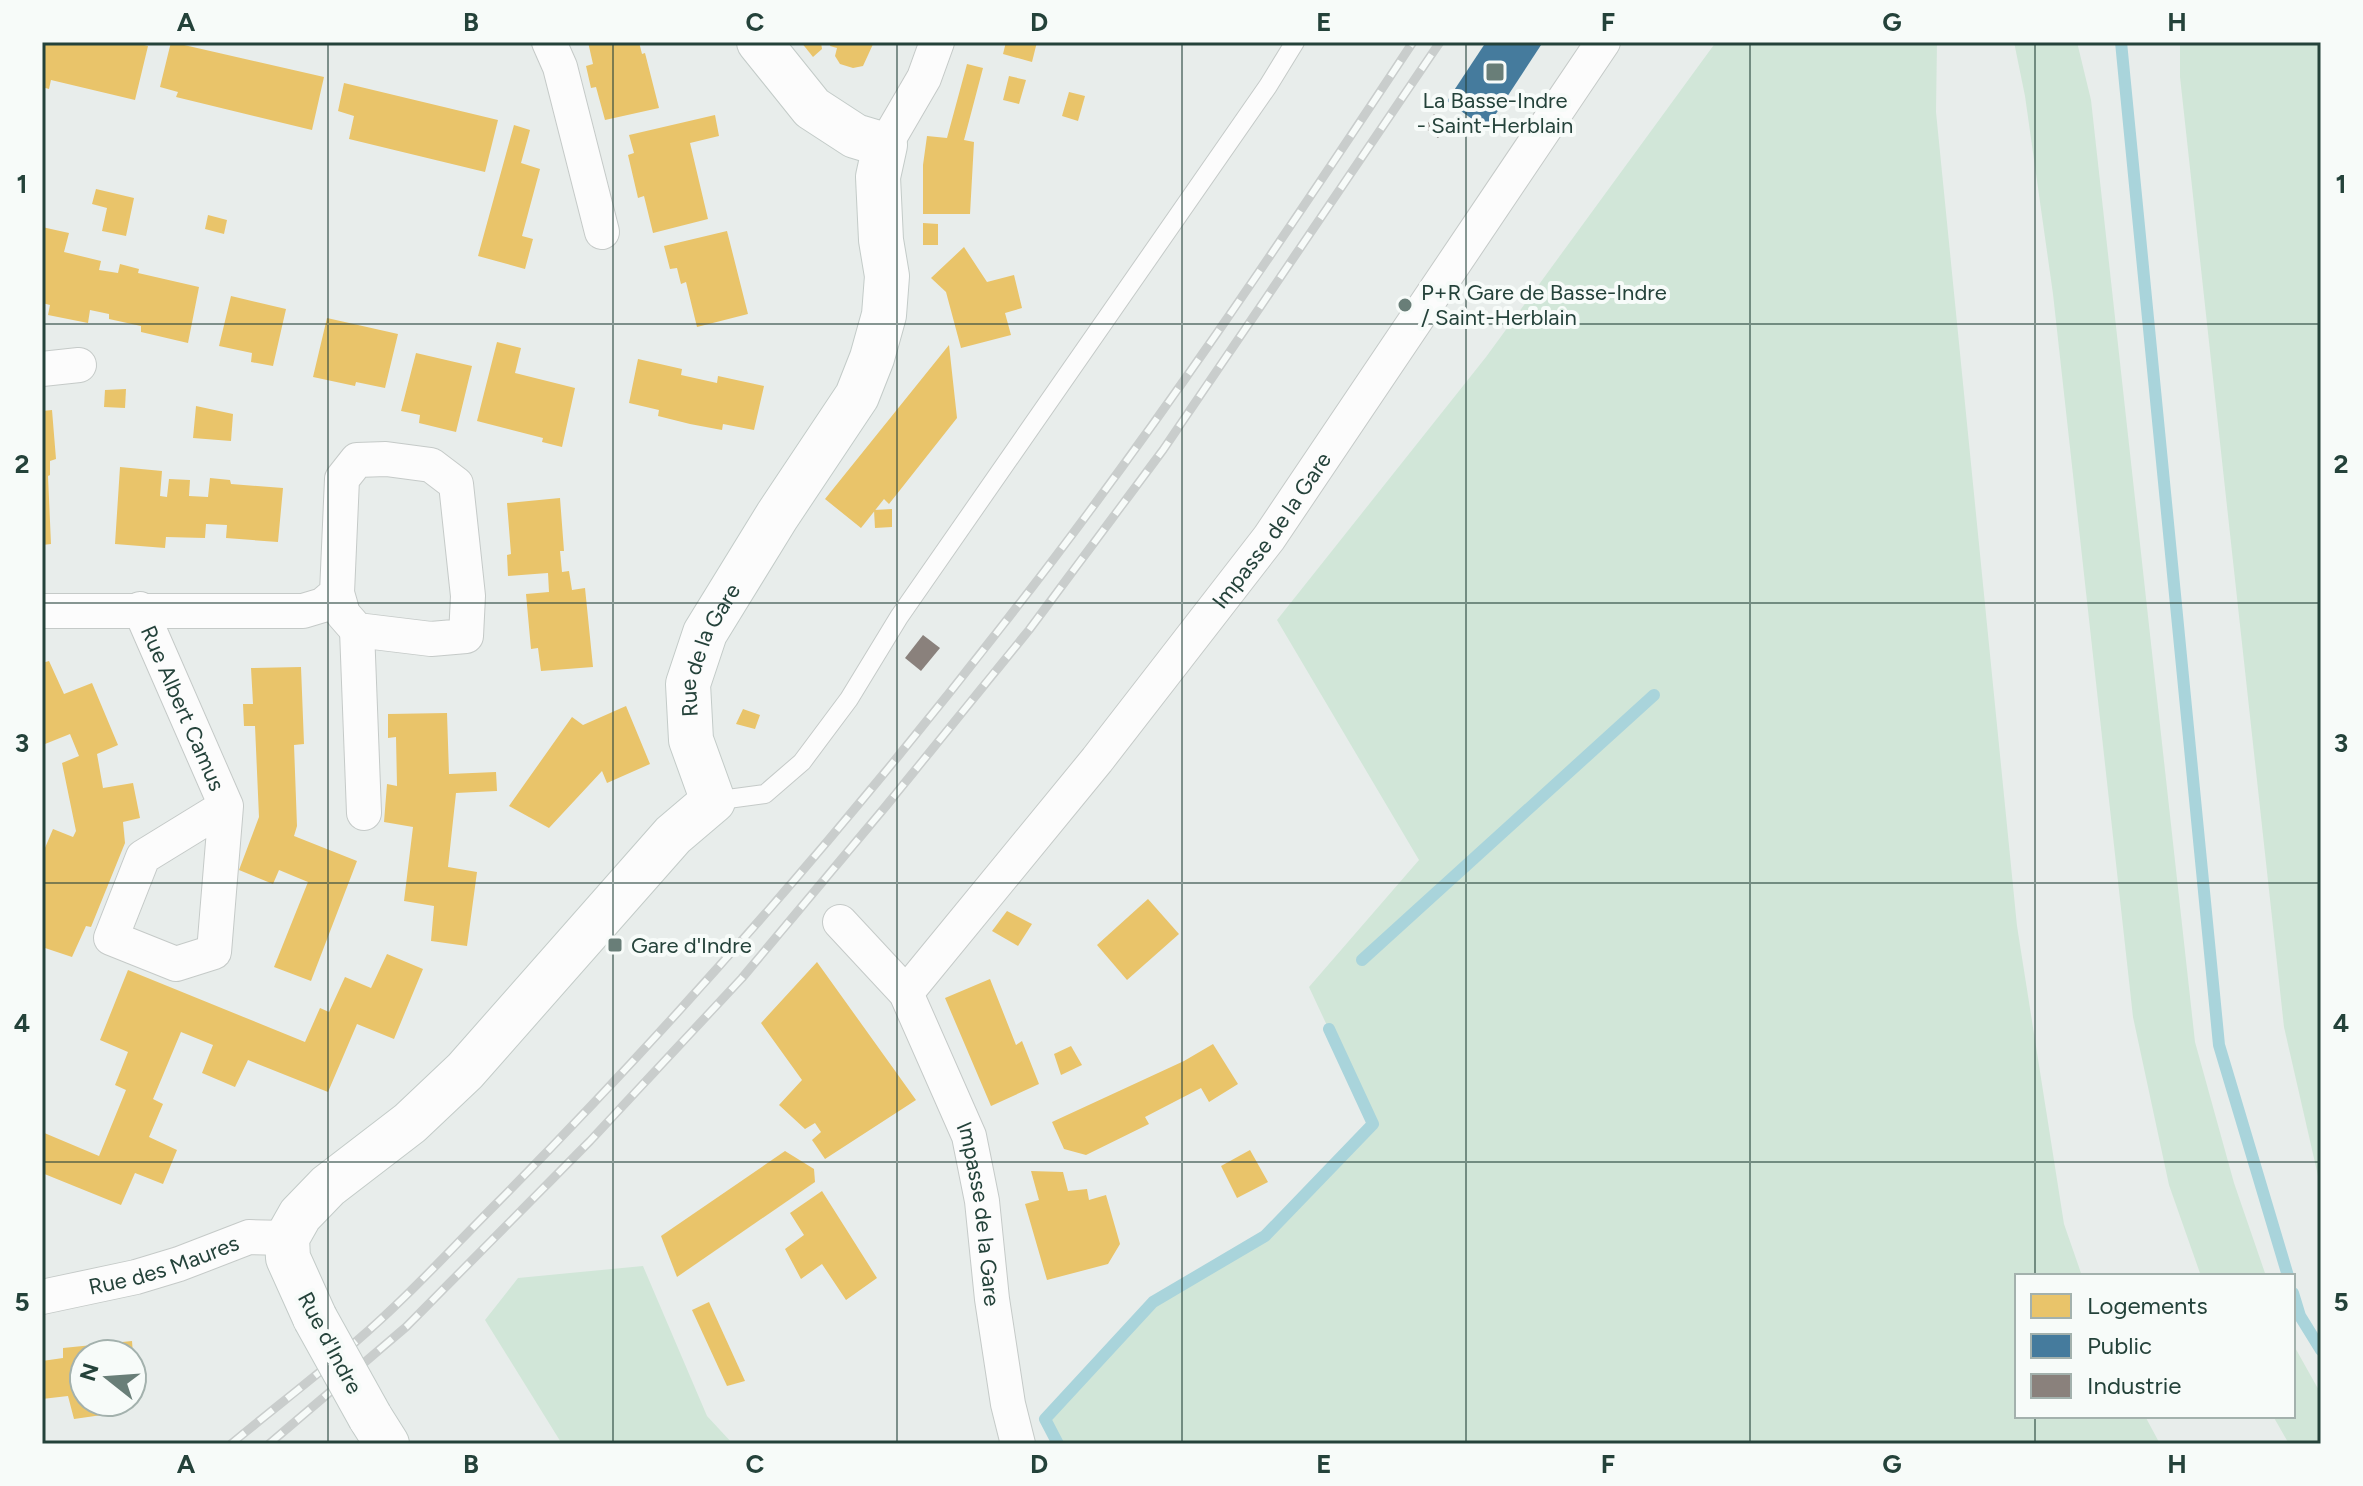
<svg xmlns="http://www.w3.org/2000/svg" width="2363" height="1486" viewBox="0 0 2363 1486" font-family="Figtree,sans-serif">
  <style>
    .green { fill: #d1e6d8 }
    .homes { fill: #e9c46a }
    .public { fill: #457b9d }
    .industry { fill: #8a817c }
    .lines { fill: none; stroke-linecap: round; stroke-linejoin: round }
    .stream { stroke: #a9d4db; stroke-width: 12 }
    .lane-casing { stroke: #c5cac8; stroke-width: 20 }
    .street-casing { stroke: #c5cac8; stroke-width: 36 }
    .secondary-casing { stroke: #c3cbc8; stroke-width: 46 }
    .lane { stroke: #fcfcfc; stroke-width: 18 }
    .street { stroke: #fcfcfc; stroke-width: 34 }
    .secondary { stroke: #fcfcfc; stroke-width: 44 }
    .rail-casing { stroke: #c9cdcc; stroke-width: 9 }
    .rail { stroke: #f7fbf9; stroke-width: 6; stroke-dasharray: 18; stroke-linecap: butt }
    .secondary-bridge-casing { stroke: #c3cbc8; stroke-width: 46; stroke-linecap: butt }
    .secondary-bridge { stroke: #fcfcfc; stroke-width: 44 }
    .grid { fill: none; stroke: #24423a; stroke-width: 2; stroke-opacity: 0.55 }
    .poi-dot { fill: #697e78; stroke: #f7fbf9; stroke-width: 3 }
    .labels { text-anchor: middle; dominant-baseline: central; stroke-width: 8; stroke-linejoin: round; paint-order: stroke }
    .poi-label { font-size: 22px; fill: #24423a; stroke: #f7fbf9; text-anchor: start }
    .street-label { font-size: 22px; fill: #24423a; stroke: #f7fbf9 }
    .neatline { fill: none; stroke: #24423a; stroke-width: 3 }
    .grid-label { font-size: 26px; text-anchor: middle; font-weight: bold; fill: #24423a }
  </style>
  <rect width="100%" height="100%" fill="#e8edeb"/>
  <g class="green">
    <path d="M1716 42H1937L1936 112 2017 926 2064 1224 2082 1276H2017V1416H2145L2160 1444H1053L1045 1419 1153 1302 1265 1236 1373 1124 1309 987 1419 860 1277 620 1486 357Z"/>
    <path d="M2014 42H2077L2091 100 2195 1042 2234 1183 2266 1276H2201L2169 1185 2133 1017 2053 294 2025 96Z"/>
    <path d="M2180 42H2321V1189L2284 1027 2180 77Z"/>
    <path d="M643 1266 707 1416 733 1444H562L485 1320 518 1278Z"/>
    <path d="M2293 1344 2321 1394V1444H2289L2273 1416H2293Z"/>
  </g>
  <g class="homes">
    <path d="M42 42H133L148 46 135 100 51 80 49 89 42 87Z"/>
    <path d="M171 42 324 77 312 130 176 97 178 92 160 87Z"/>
    <path d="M588 42H639L642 54 645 53 659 108 605 120 596 87 591 88 586 66 593 64Z"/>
    <path d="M801 42H821L822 49 813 57Z"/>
    <path d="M831 42H874L863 66 853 68 840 64 835 56 837 48 830 46Z"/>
    <path d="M1006 42H1037L1032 62 1003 54Z"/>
    <path d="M967 64 983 68 964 140 974 142 970 214H923V165L927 136 947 138Z"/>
    <path d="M1009 76 1026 80 1019 104 1003 100Z"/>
    <path d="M344 83 498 120 485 172 349 139 354 116 338 111Z"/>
    <path d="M1069 92 1085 96 1078 121 1062 116Z"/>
    <path d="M715 115 719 136 690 143 708 219 653 233 644 196 638 198 628 155 634 153 629 135Z"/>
    <path d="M514 125 530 130 521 163 540 169 522 236 533 239 525 269 478 256Z"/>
    <path d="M96 189 134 198 126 236 102 231 107 208 92 204Z"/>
    <path d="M208 215 227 220 224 234 205 229Z"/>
    <path d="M923 223 938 224V245H923Z"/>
    <path d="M42 227 69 233 64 252 101 261 99 270 118 273 120 264 139 269 138 273 199 287 188 343 141 332V326L109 319V314L90 310 88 323 48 315 50 305 42 303Z"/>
    <path d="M727 231 748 314 697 327 686 282 681 284 677 268 670 269 664 246Z"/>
    <path d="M964 247 987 282 1014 275 1022 308 1005 313 1011 335 961 348 946 292 931 278Z"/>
    <path d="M231 296 286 309 273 366 251 362 252 353 219 346Z"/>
    <path d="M327 318 398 334 385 388 356 382 355 386 313 377Z"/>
    <path d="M497 342 521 348 515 373 575 388 562 447 542 442 543 438 477 421Z"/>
    <path d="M949 345 957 418 889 504 884 499 861 528 825 499Z"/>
    <path d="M416 353 472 366 456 432 419 423 420 415 401 411Z"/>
    <path d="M638 359 682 369 681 375 717 383 718 376 764 386 754 430 723 424 722 430 690 424 658 416 659 410 629 403Z"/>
    <path d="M126 389 125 408 104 407 105 390Z"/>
    <path d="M196 406 233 414 231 441 193 438Z"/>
    <path d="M52 410 56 459 50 461V475L48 476 51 544 42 545V411Z"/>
    <path d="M120 467 162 471 160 496 167 497 169 479 190 480 189 496 208 497 210 478 230 480 231 484 283 488 278 542 226 538 227 525 206 524 205 538 166 537 165 548 115 544Z"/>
    <path d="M560 498 564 551H560L562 572 569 571 572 590 585 588 593 667 541 671 538 648 531 649 526 594 549 592 548 573 508 576 507 555 511 554 507 503Z"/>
    <path d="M892 509V527L875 528 874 510Z"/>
    <path d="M49 661 64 694 92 683 118 745 97 754 103 788 133 783 140 818 123 822 125 843 91 927 86 926 72 957 42 947V855L53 829 73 837 76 831 62 763 79 756 70 734 45 744 42 737V663Z"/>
    <path d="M301 667 304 744 294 745 297 826 294 836 357 861 311 981 274 967 308 882 279 870 273 884 239 870 259 817 255 726H244L243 704H253L251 668Z"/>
    <path d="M626 706 650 764 607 783 602 771 549 828 509 806 572 717 583 725Z"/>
    <path d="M743 709 760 715 755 729 736 724Z"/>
    <path d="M447 713 449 774 496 772 497 791 456 793 448 867 477 872 467 946 431 941 434 906 404 901 413 827 384 822 387 784 397 786 396 737 388 738V714Z"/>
    <path d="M1148 899 1179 934 1127 980 1097 945Z"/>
    <path d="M1007 911 1032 924 1018 946 992 931Z"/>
    <path d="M387 954 423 969 394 1039 357 1024 328 1092 248 1060 235 1087 202 1073 213 1045 181 1032 153 1099 163 1104 149 1137 177 1150 163 1184 135 1173 121 1205 42 1173V1132L99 1156 126 1090 115 1085 128 1052 100 1040 128 970 305 1042 320 1008 329 1012 345 977 371 988Z"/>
    <path d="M817 962 916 1100 825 1159 812 1140 821 1132 815 1123 805 1129 779 1105 802 1080 761 1023Z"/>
    <path d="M990 979 1016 1045 1022 1041 1039 1084 991 1106 945 998Z"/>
    <path d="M1213 1044 1238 1084 1209 1102 1201 1088 1145 1117 1149 1124 1086 1155 1064 1149 1052 1122 1184 1061Z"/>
    <path d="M1071 1046 1082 1065 1061 1075 1054 1054Z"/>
    <path d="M1250 1150 1268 1182 1237 1198 1221 1166Z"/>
    <path d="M785 1151 814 1169 815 1182 677 1277 661 1236Z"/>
    <path d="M1031 1171 1063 1172 1068 1191 1087 1189 1089 1200 1106 1195 1120 1244 1108 1264 1047 1280 1025 1204 1039 1200Z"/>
    <path d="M822 1191 877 1278 846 1300 822 1264 801 1279 785 1249 804 1235 790 1213Z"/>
    <path d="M709 1302 745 1381 727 1386 692 1310Z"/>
    <path d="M132 1341 133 1354H84V1402H118L102 1415 74 1419 68 1396 42 1399V1361L63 1358V1348Z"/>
  </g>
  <path class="public" d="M1486 42H1543L1486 129 1447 101Z"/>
  <g class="industry">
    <path d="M1434 114 1449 124 1438 138 1425 128Z"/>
    <path d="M923 635 940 648 921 671 905 658Z"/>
  </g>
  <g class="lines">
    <g class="stream">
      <path d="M2121 42 2219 1045 2288 1276"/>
      <path d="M1362 960 1654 695"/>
      <path d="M2293 1293 2300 1316 2321 1350"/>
      <path d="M1058 1444 1045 1419 1153 1302 1265 1236 1373 1124 1329 1029"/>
    </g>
    <g class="lane-casing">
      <path id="lane" d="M713 801 765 794 802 762 849 699 899 617 1268 86 1295 42"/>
    </g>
    <g class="street-casing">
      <g id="street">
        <path d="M549 42 560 67 602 232"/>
        <path d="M885 145 924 78 937 42"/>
        <path d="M42 369 79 365"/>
        <path id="s1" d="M140 609 226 806 214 952 176 964 111 938 143 857 226 806"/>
        <path d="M42 611H303L323 605 337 593 342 479 357 460 386 459 431 465 456 484 468 596 466 636 431 639 357 630 343 614 337 593"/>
        <path d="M357 630 364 813"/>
        <path id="s2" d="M840 922 906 993 969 1136 982 1201 992 1299 1008 1404 1018 1444"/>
        <path id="s3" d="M906 993 1097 760 1269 538 1603 42"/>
        <path id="s4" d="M42 1297 136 1277 179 1264 249 1237 287 1238"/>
      </g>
    </g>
    <g class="secondary-casing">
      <g id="secondary">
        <path id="s5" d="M315 1318 288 1258 287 1238 300 1215 328 1186 410 1123 465 1071 673 835 713 801 691 740 688 684 705 633 777 516 857 396 872 358 884 315 887 276 881 240 878 177 885 145 855 136 812 108 759 42"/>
        <path d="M370 1417 387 1444"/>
      </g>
    </g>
    <use href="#lane" class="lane"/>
    <use href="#street" class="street"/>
    <use href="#secondary" class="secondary"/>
    <g class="rail-casing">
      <g id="rail">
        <path d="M231 1444C285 1399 343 1356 394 1307 430 1273 463 1237 498 1202 680 1018 850 822 1009 617 1153 433 1284 237 1413 42"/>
        <path d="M269 1444 406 1327 590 1141 742 978 886 806 1029 630 1163 450 1440 42"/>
      </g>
    </g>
    <use href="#rail" class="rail"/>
    <g class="secondary-bridge-casing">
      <path id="secondary-bridge" d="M315 1318 370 1417"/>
    </g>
    <use href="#secondary-bridge" class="secondary-bridge"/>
  </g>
  <path class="grid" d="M328 42V1444M613 42V1444M897 42V1444M1182 42V1444M1466 42V1444M1750 42V1444M2035 42V1276M42 324H2321M42 603H2321M42 883H2321M42 1162H2321M2035 1416V1444"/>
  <g class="poi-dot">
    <rect x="1485" y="62" width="20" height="20" rx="4"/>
    <circle cx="1405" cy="305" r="8"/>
    <rect x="607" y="937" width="16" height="16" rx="4"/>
  </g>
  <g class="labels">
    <g class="poi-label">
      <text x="1495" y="100" text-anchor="middle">La Basse-Indre<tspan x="1495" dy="25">- Saint-Herblain</tspan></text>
      <text x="1421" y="292">P+R Gare de Basse-Indre<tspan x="1421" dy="25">/ Saint-Herblain</tspan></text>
      <text x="631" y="945">Gare d'Indre</text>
    </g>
    <g class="street-label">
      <text stroke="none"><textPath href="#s3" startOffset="590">Impasse de la Gare</textPath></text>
      <text stroke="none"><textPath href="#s5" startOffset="858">Rue de la Gare</textPath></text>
      <text stroke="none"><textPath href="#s1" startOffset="108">Rue Albert Camus</textPath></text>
      <text stroke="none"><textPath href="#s2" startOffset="332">Impasse de la Gare</textPath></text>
      <text stroke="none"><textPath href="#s4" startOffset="126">Rue des Maures</textPath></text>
      <text transform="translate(330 1343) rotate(62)">Rue d'Indre</text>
    </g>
  </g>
  <rect width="2363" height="1486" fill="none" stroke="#f7fbf9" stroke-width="88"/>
  <rect x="2015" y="1274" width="280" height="144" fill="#f7fbf9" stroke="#a3b1ad" stroke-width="2"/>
  <rect x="2031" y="1294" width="40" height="24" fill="#e9c46a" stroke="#a3b1ad" stroke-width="2"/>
  <text x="2087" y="1314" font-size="24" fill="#24423a">Logements</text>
  <rect x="2031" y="1334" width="40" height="24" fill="#457b9d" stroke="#a3b1ad" stroke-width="2"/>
  <text x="2087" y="1354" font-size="24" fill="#24423a">Public</text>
  <rect x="2031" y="1374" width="40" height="24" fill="#8a817c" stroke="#a3b1ad" stroke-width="2"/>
  <text x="2087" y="1394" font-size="24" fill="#24423a">Industrie</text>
  <g transform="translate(108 1378) rotate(287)"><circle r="38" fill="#f7fbf9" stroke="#a3b1ad" stroke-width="2"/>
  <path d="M0-6L14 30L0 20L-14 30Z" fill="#697e78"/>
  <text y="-12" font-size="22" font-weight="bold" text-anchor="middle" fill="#24423a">N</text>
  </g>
  <rect x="44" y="44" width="2275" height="1398" class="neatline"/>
  <g class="grid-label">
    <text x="186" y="31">A</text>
    <text x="471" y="31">B</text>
    <text x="755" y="31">C</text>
    <text x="1039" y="31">D</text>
    <text x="1324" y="31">E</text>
    <text x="1608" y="31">F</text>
    <text x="1892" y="31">G</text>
    <text x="2177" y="31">H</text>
    <text x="22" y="193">1</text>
    <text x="2341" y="193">1</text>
    <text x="22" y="473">2</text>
    <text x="2341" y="473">2</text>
    <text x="22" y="752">3</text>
    <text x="2341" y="752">3</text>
    <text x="22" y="1032">4</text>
    <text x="2341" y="1032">4</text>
    <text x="22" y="1311">5</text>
    <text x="2341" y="1311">5</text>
    <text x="186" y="1473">A</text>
    <text x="471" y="1473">B</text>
    <text x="755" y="1473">C</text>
    <text x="1039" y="1473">D</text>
    <text x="1324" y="1473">E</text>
    <text x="1608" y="1473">F</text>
    <text x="1892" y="1473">G</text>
    <text x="2177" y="1473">H</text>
  </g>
</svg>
